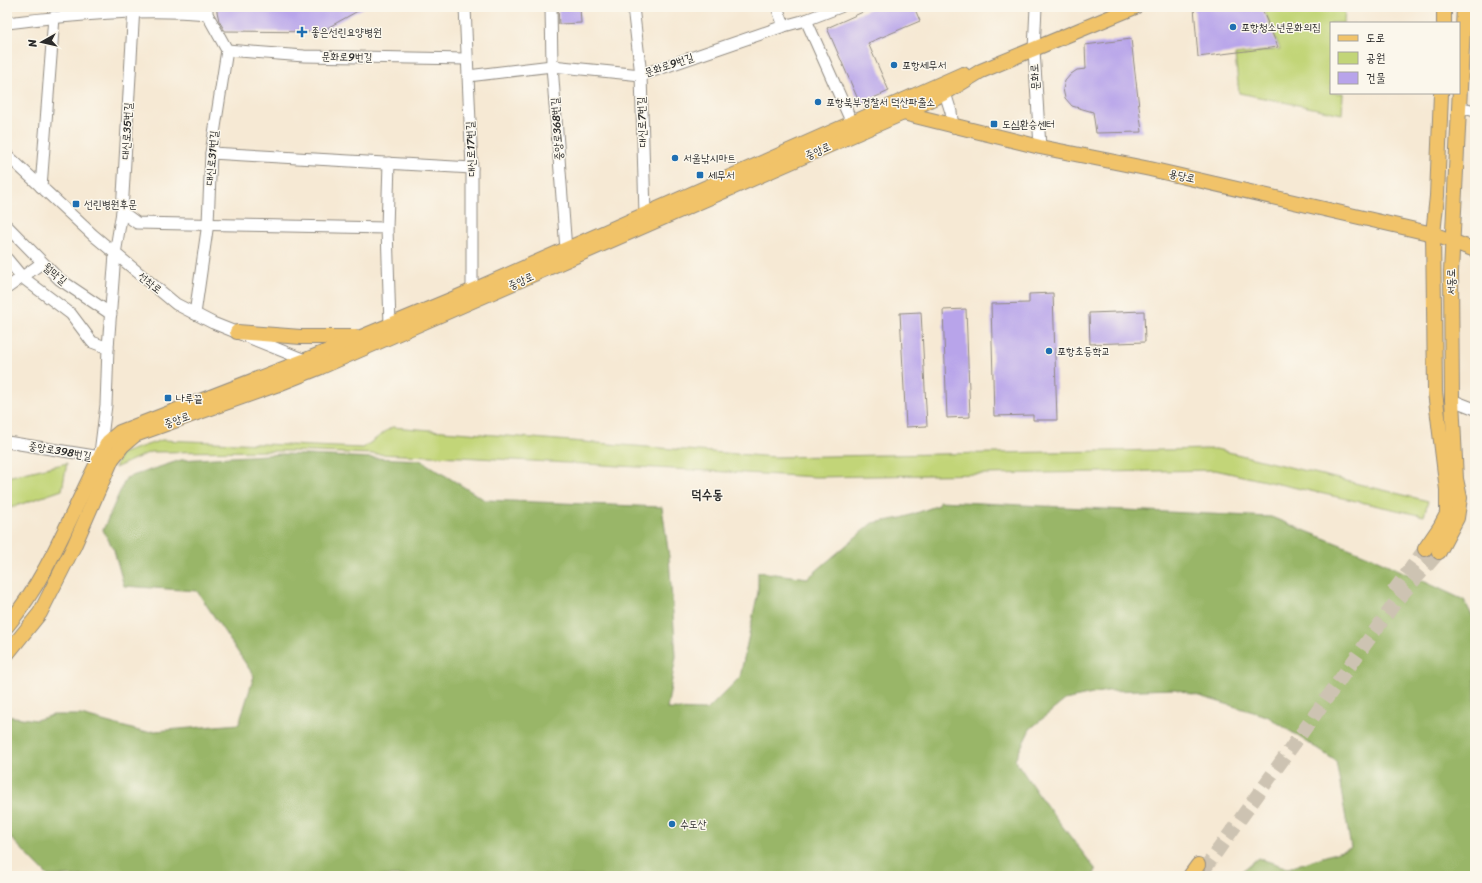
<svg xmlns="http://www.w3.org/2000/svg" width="1482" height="883" viewBox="0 0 1482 883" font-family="Sriracha,'Poor Story',sans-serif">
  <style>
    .green { fill: #c2d578; stroke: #768052 }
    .forest { fill: #99b668; stroke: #62704a }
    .building { fill: #b8a4ea }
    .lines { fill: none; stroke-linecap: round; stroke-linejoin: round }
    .major-tunnel { stroke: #cdc3b2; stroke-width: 14; stroke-dasharray: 14 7; stroke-linecap: butt }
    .minor-casing { stroke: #908a80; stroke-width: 13 }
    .major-casing { stroke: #908a80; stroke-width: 16 }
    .minor { stroke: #fff; stroke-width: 11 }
    .major { stroke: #f1c369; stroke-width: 14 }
    .poi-dot { fill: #1f6fb2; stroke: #fbf7ec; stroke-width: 1.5 }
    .labels { text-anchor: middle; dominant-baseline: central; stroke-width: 3; stroke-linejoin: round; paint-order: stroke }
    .poi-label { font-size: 11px; fill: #2b2b2b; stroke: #fbf7ec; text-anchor: start }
    .street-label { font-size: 11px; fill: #2b2b2b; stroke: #fbf7ec }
    .quarter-label { font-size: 13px; font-weight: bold; fill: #2b2b2b; stroke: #fbf7ec }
  </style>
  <rect width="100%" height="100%" fill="#fbf7ec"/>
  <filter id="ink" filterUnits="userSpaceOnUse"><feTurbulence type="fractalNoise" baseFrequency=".025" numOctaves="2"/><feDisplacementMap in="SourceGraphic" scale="8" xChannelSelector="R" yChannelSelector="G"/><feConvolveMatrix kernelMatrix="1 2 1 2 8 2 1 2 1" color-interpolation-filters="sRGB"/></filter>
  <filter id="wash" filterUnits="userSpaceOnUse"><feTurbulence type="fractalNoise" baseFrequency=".012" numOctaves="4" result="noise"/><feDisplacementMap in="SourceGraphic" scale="16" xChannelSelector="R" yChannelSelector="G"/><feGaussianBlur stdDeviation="0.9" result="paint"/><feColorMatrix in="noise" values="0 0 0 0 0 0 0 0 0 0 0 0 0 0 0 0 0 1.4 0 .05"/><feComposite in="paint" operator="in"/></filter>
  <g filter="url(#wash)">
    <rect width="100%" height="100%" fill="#f6e9d4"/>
    <g class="green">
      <path d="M1263 7H1345L1344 23H1331V93H1343L1342 114 1239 93 1235 55 1280 49Z"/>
      <path d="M392 427 775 457 1216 449 1428 501 1424 516 1215 470 816 477 460 457 286 451 150 452 115 468 120 454 162 440 363 448Z"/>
      <path d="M67 463 62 490 7 509V477Z"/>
    </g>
    <path class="forest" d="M282 454 420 460 485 500 662 507 669 557 676 656 667 709 707 710 740 677 758 592V572L808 578 872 523 902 518 939 505V501L1271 517 1371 557 1464 600 1475 621V876H1236L1258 858 1288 868 1351 848 1336 761 1267 716 1175 689 1106 691 1065 700 1030 729 1015 760 1040 797 1096 870 1093 876H993L987 872 977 876H48L7 834V716L36 720 53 715H81L143 732 239 724 254 676 197 591 124 586 114 550 103 530 126 478 181 460Z"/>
    <g id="blocks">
      <g class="building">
        <path d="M216 7H365L320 32 225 31 219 21Z"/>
        <path d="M558 7H580L581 23 559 24Z"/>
        <path d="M874 7H914L920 21 868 43 889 91 860 104 827 28Z"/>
        <path d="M1194 7H1261L1278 47 1198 57Z"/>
        <path d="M1131 39 1142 132 1096 133 1093 112 1072 106 1065 98 1063 89 1065 81 1071 74 1077 70 1086 69 1085 45Z"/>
        <path d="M1053 293 1057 420H1033V415L994 416 991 304 1029 303V294Z"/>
        <path d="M966 309 970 417 947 418 943 310Z"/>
        <path d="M1144 311 1145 342 1090 344 1089 313Z"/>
        <path d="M921 312 927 426 906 427 900 313Z"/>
      </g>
    </g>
  </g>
  <g filter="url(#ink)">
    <use href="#blocks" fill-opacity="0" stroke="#908a80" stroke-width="1"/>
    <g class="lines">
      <g class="major-tunnel">
        <path d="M1393 592 1425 549"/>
        <path d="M1203 871 1397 600 1439 552"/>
      </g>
      <g class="minor-casing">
        <g id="minor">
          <path d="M465 7 472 168V291"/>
          <path d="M551 7 552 66 566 250"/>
          <path d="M633 7 641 75 645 214"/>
          <path d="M777 7 784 26"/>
          <path d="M1036 7 1034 50 1040 147"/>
          <path d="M806 20 852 123"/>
          <path d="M7 23C73 15 141 8 207 14"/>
          <path d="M227 50 304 56 466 59"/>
          <path d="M468 76 552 66 641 75 784 26 806 20 840 7"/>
          <path d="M945 93 951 112 953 127"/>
          <path d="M1459 107 1475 111"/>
          <path d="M211 153 472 168"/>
          <path d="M7 155 93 235 176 304 213 323 310 362"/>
          <path d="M389 163 387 228 390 325"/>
          <path d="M41 187 54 17"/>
          <path d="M122 212 137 223 387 228"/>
          <path d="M7 226 59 279 111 314"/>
          <path d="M7 259 22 277 71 314 92 342 108 348"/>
          <path d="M7 288 42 263"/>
          <path d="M195 314 208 223 211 153 227 50 207 14V7"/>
          <path d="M1452 400 1475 409"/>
          <path d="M7 442 107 458"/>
          <path d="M100 453 106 405 108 348 115 254 122 212 134 7"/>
        </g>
      </g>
      <g class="major-casing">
        <g id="major">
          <path d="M1444 23V7"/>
          <path d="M899 112 1040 147 1150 169 1433 234 1475 250"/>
          <path d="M237 332 301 337H355"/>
          <path d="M1425 549 1440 527 1447 514V490L1435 392 1434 305 1433 234 1437 196 1441 93"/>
          <path d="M1439 552 1457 518 1460 498 1456 479 1452 400 1451 272 1464 7"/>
          <path d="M7 626C52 572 74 504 108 442L120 432 306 360 460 296 963 74"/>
          <path d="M7 654 40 613 74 546 112 459 123 445 135 435 276 385 321 367 901 114 945 93 981 71 1135 7"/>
          <path d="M1190 876 1198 865"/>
        </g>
      </g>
      <use href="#minor" class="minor"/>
      <use href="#major" class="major"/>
    </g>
  </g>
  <g class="poi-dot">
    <circle cx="1233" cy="27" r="4"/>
    <path d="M300 26h4v4h4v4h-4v4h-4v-4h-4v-4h4z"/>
    <circle cx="894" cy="65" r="4"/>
    <circle cx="818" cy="102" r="4"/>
    <rect x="990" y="120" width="8" height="8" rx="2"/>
    <circle cx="675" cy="158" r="4"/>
    <rect x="696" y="171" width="8" height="8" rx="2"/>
    <rect x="72" y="200" width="8" height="8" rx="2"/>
    <circle cx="1049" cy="351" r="4"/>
    <rect x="164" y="394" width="8" height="8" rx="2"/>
    <circle cx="672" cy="824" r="4"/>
  </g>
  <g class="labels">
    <g class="poi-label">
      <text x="1241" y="27">포항청소년문화의집</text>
      <text x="311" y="32">좋은선린요양병원</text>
      <text x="902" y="65">포항세무서</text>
      <text x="826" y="102">포항북부경찰서 덕산파출소</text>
      <text x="1002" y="124">도심환승센터</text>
      <text x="683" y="158">서울낚시마트</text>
      <text x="708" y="175">세무서</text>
      <text x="84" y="204">선린병원후문</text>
      <text x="1057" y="351">포항초등학교</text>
      <text x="176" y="398">나루끝</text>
      <text x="680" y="824">수도산</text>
    </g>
    <g class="street-label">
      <text transform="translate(347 57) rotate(1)">문화로9번길</text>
      <text transform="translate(669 65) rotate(-19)">문화로9번길</text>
      <text transform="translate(1035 77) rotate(-93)">문화로</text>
      <text transform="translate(642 122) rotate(-92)">대신로7번길</text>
      <text transform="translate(557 129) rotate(-94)">중앙로368번길</text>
      <text transform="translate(127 131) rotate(-87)">대신로35번길</text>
      <text transform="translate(471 149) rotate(-92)">대신로17번길</text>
      <text transform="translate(818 151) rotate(-24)">중앙로</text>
      <text transform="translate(212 158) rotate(-85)">대신로31번길</text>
      <text transform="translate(1182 176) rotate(13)">용당로</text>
      <text transform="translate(55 274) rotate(40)">월막길</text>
      <text transform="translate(521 281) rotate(-24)">중앙로</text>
      <text transform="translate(1451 282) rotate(-90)">서동로</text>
      <text transform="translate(150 283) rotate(39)">선착로</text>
      <text transform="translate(177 420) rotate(-19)">중앙로</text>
      <text transform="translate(60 451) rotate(10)">중앙로398번길</text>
    </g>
    <g class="quarter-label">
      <text x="707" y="494">덕수동</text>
    </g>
  </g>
  <rect width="1482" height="883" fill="none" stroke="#fbf7ec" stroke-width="24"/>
  <rect x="1330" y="22" width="130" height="72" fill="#fbf7ec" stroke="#a8a59f"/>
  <rect x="1338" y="35" width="20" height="6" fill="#f1c369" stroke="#a8a59f"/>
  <text x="1366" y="42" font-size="12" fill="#2b2b2b">도로</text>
  <rect x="1338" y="52" width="20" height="12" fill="#c2d578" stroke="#a8a59f"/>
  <text x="1366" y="62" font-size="12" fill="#2b2b2b">공원</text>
  <rect x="1338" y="72" width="20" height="12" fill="#b8a4ea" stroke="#a8a59f"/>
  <text x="1366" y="82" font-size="12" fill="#2b2b2b">건물</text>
  <g transform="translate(42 42) rotate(262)" stroke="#fbf7ec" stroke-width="3" paint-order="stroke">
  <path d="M0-3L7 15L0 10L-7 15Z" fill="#2b2b2b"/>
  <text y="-6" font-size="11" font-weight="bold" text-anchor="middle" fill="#2b2b2b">N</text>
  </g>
</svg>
